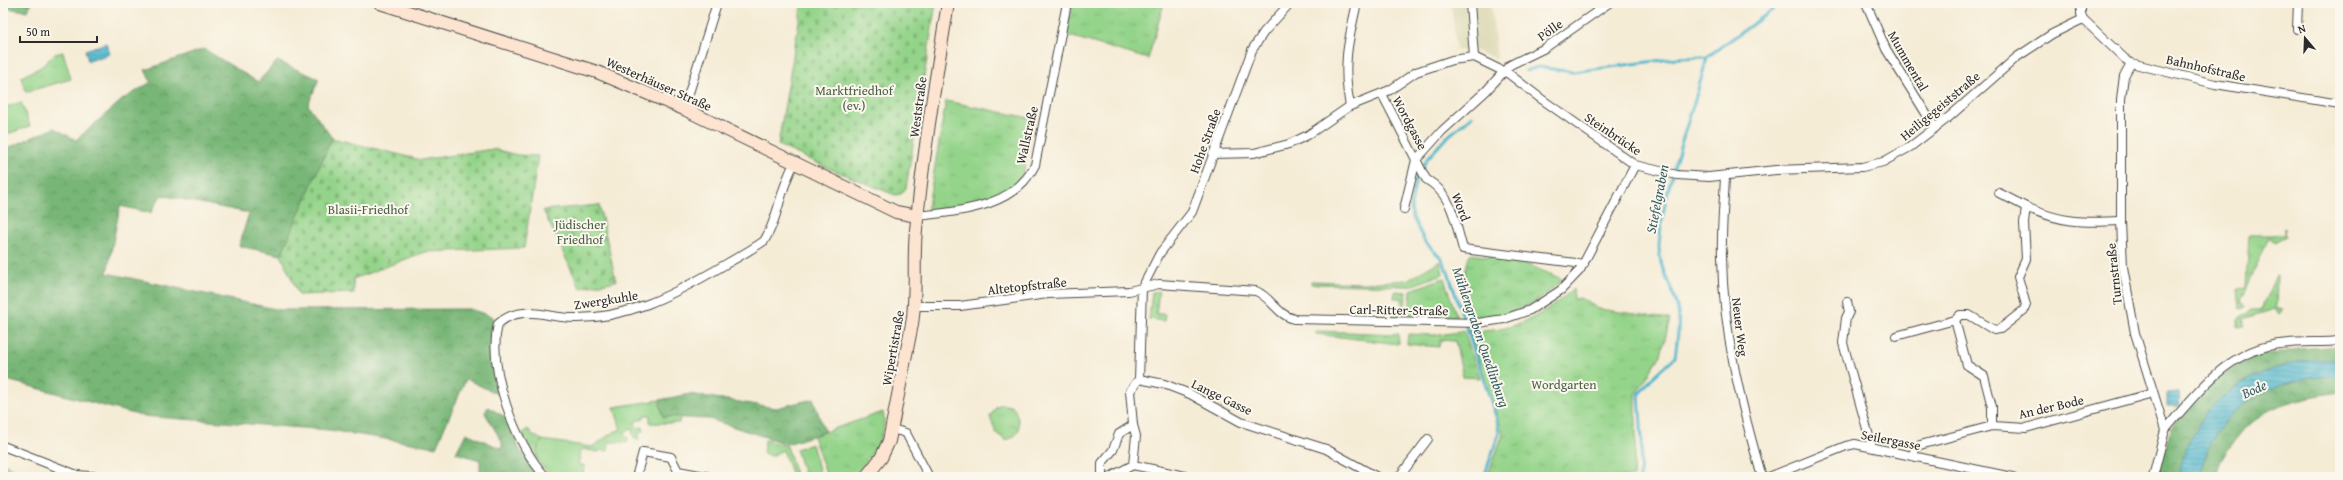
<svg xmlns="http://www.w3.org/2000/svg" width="2343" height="480" viewBox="0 0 2343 480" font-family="'Gentium Book Plus',serif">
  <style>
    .built { fill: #dfddbb }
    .grass { fill: url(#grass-tufts); stroke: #60805a }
    .forest { fill: url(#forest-crowns); stroke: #517050 }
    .cemetery { fill: url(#cemetery-stones); stroke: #60805a }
    .garden { fill: #94d48a; stroke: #60805a }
    .water { fill: url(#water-rules); stroke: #3c707c }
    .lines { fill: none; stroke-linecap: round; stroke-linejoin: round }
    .stream { stroke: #4eb6cd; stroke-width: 3 }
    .street-casing { stroke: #494845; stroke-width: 10 }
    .secondary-casing { stroke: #494845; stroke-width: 14 }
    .street { stroke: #fff; stroke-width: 8 }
    .secondary { stroke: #fde4d1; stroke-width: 12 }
    .labels { text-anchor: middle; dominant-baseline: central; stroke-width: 4; stroke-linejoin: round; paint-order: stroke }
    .street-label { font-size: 13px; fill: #2b2b2b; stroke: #fbf7ec }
    .park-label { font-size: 13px; fill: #4a5e48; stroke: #fbf7ec }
    .water-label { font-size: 14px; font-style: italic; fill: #375c64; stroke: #fbf7ec }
  </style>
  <defs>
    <pattern id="grass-tufts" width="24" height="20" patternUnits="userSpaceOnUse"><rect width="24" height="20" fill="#94d48a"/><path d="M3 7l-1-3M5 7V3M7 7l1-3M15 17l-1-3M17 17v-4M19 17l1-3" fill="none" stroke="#80b677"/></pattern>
    <pattern id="forest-crowns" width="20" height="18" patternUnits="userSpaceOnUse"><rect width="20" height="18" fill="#77b676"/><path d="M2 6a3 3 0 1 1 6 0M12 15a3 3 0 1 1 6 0" fill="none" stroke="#629461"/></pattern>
    <pattern id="cemetery-stones" width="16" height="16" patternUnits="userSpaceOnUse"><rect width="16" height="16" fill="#94d48a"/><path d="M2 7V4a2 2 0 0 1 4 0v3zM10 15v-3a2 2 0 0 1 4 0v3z" fill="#80b677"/></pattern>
    <pattern id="water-rules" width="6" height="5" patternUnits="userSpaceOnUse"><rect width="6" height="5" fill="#4eb6cd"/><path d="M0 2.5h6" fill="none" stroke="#4194a7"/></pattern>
  </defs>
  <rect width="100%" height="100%" fill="#fbf7ec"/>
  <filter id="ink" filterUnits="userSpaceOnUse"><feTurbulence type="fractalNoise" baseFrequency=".025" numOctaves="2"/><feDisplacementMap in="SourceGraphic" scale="8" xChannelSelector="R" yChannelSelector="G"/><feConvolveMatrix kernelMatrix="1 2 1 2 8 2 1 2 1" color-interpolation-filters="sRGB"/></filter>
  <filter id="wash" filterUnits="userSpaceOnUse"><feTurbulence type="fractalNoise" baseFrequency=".012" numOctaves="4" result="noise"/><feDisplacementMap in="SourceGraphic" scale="16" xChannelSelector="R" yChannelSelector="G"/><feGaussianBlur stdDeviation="0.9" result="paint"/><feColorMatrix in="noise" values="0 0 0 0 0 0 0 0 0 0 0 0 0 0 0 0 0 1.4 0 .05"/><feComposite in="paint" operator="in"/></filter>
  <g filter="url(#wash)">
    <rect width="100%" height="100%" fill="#f5ecd6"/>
    <path class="built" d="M1451 3H1491L1497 59 1474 50H1456Z"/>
    <g class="grass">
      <path d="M1073 3H1164L1148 59 1066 35Z"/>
      <path d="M63 52 71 79 26 92 21 77 41 67 55 54Z"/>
      <path d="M946 101 1030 118C1028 138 1030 166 1017 182 1001 203 952 209 927 212Z"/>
      <path d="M2285 228 2286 237 2274 243 2269 237 2241 301 2246 308 2240 309 2238 288 2246 287 2249 235H2285Z"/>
      <path d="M1470 254 1519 261 1562 279C1540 305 1505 319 1471 318 1463 295 1462 277 1470 254Z"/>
      <path d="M1440 261 1443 274 1410 286 1311 284V281L1364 283 1407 280Z"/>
      <path d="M2276 275H2277L2276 308 2284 310 2279 315 2275 309 2242 319 2244 327H2238V319L2252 310H2261Z"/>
      <path d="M1444 278 1457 317 1409 315 1411 290Z"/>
      <path d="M1573 289 1574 299 1580 298 1599 309 1670 319 1661 355 1636 394V439L1633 477H1487L1503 434 1469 330C1509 335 1545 315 1573 289Z"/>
      <path d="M1159 291 1156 314H1165L1164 321 1149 319 1152 292Z"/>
      <path d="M1395 291 1406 292 1405 316H1394V311H1402V298H1394Z"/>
      <path d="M1316 331 1399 334 1398 344 1316 334Z"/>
      <path d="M1464 331 1480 378 1463 377 1455 341 1440 340 1439 347 1407 344 1408 334 1439 335Z"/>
      <path d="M1002 404 1013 407C1020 419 1024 437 1005 440L996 433 990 417 997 406Z"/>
      <path d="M883 412C889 438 869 458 853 477H827L813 436Z"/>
      <path d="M528 429 533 435 542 440 538 447 537 460 522 433Z"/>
    </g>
    <g class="forest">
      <path d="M3 3H31L28 11 3 8Z"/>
      <path d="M204 49 258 82 277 61 319 79 308 105 332 138 281 255 239 246 249 213 161 195 151 213 120 206 107 273 280 310 470 309 493 317 490 353 499 395 466 379 436 447 329 430 142 416 3 379V150L54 128 76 140 122 100 151 82 145 70Z"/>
      <path d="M2340 346V360C2261 358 2195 395 2178 477H2158C2162 462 2165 444 2171 430 2175 421 2186 412 2193 404 2238 349 2275 351 2340 346Z"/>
      <path d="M2340 376V392C2294 399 2257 405 2230 447 2223 457 2217 465 2217 477H2199C2215 406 2271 377 2340 376Z"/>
      <path d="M690 394 776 408 813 399 825 432 787 444 709 419 663 417 659 400Z"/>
      <path d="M488 407 507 418 519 449 537 471 531 475 532 477H480V460L456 453 466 433 502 449V442L485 413Z"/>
    </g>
    <g class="cemetery">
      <path d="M802 3H936L906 188 901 194 895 195 823 166 778 145Z"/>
      <path d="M332 138 421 160 493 149 517 155 538 156 524 248 425 252 353 279 354 293 299 295 281 255Z"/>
      <path d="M599 205 616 281 580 288 543 210Z"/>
    </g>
    <g class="garden">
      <path d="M21 102 30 126 5 135 3 129V108Z"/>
      <path d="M659 400 663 417H680L679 423H650V415H644V418L635 422 637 428 643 427 644 431 639 432V439H634L632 429 624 432 628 439 627 442H609L608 451 600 450 599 452 582 449 578 464 585 466 582 477H552L537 460 538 447 542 440 592 447 612 433 621 429 614 407Z"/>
      <path d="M765 440 787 446 796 475 792 476 783 450 772 456 763 453Z"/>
      <path d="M812 444 821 477H805L796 449Z"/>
      <path d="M3 464 34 477H3Z"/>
    </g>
    <g class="water">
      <path d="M106 43 110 54 88 61 85 50Z"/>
      <path d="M2312 360H2340V376C2271 377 2215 406 2199 477H2178C2193 404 2242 371 2312 360Z"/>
      <path d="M2179 392 2180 406H2167V393Z"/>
    </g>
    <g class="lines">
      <g class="stream">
        <path d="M1526 71 1538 67 1573 72 1678 58 1707 57 1782 3"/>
        <path d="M1472 116 1445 139 1428 158 1416 178 1411 205 1412 216 1425 242 1441 258 1448 272 1497 420 1499 433 1484 477"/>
        <path d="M1640 477 1642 440 1639 394 1650 380 1675 357C1677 343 1680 325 1678 311 1675 289 1658 270 1659 245 1664 179 1692 119 1707 57"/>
      </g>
    </g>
  </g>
  <g filter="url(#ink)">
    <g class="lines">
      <g class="street-casing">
        <g id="street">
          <path d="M1470 3 1474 57"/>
          <path d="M1866 3 1886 49 1935 128"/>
          <path d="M2081 3V14L2083 19 2125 59 2131 63 2215 84 2340 104"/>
          <path d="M2297 29 2298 3"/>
          <path d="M2131 63 2124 76 2121 99V221L2123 267 2135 333 2165 430 2153 477"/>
          <path d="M1382 94 1426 179C1453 195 1455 222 1463 249L1584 264"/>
          <path d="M1350 106C1342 66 1348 42 1357 3"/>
          <path d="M684 109 717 3"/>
          <path d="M1213 154 1254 153 1289 144 1308 135 1350 106 1390 90 1416 72 1452 60 1474 57 1509 74 1540 98 1635 165 1677 175 1709 177 1776 170 1862 167 1883 162 1910 147 1949 117 2017 57 2052 34 2083 19"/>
          <path d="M1725 176C1724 203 1721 230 1722 257 1723 333 1741 405 1762 477"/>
          <path d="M1999 193 2026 207"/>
          <path d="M1404 209 1416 160 1442 131 1486 91 1510 65 1545 48 1609 3"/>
          <path d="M917 216C960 211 1014 208 1035 165L1067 3"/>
          <path d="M1142 288 1160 253 1192 212 1252 50 1264 32 1290 3"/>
          <path d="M1847 302 1849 312 1846 318 1843 343 1872 447"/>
          <path d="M915 306H960L1048 294 1129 291 1159 284 1256 291C1272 298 1278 316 1295 319L1478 323 1504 319 1530 310 1561 290 1580 270 1635 165"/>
          <path d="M1896 336 1955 320"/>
          <path d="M1139 379 1164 384 1190 394 1241 422 1326 449 1377 477"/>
          <path d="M1139 379 1142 288"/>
          <path d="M1992 426V407L1984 376 1967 365 1955 320 1960 315H1969L1994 330 2000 329 2024 310 2026 305 2018 277 2026 259 2024 223 2026 207C2062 223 2082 223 2121 221"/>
          <path d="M892 429 906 433 929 477"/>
          <path d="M2165 430C2195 395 2225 354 2273 345 2295 341 2318 343 2340 341"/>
          <path d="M3 446 77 475 102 477"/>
          <path d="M1913 456 1915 448 1920 445 1992 426 2026 428 2153 393"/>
          <path d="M1133 465 1190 477"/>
          <path d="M546 477C515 445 487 368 498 324 521 303 547 318 574 318 626 319 670 296 714 271 731 261 748 252 764 241 779 218 780 188 794 164"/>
          <path d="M636 477 643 452 671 457 678 471 710 477"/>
          <path d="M1102 477V463L1113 450 1119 434 1133 425 1130 391 1139 379"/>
          <path d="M1110 477 1133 465 1136 436 1133 425"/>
          <path d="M1399 477 1428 439"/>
          <path d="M1769 477 1846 446 1855 444 2012 477"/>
        </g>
      </g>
      <g class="secondary-casing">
        <g id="secondary">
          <path d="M380 3 597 72 684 109 896 212 917 216"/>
          <path d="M866 477 881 458 889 441 912 324C917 293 913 261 916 230 923 154 936 78 948 3"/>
        </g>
      </g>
      <use href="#street" class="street"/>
      <use href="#secondary" class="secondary"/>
    </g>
  </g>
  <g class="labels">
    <g class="street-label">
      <text transform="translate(1550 30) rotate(-35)">Pölle</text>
      <text transform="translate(1908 61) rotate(60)">Mummental</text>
      <text transform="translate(2206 68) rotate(13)">Bahnhofstraße</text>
      <text transform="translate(659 84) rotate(24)">Westerhäuser Straße</text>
      <text transform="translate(1940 106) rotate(-40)">Heiligegeiststraße</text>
      <text transform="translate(918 107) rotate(-82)">Weststraße</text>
      <text transform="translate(1410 123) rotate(62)">Wordgasse</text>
      <text transform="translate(1613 134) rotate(34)">Steinbrücke</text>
      <text transform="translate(1027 135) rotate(-77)">Wallstraße</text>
      <text transform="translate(1205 141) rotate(-70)">Hohe Straße</text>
      <text transform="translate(1461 207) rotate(69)">Word</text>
      <text transform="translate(2114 274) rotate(-96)">Turnstraße</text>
      <text transform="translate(1027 286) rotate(-6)">Altetopfstraße</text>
      <text transform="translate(606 300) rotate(-9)">Zwergkuhle</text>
      <text transform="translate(1399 310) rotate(1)">Carl-Ritter-Straße</text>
      <text transform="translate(1740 327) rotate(83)">Neuer Weg</text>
      <text transform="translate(893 348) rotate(-80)">Wipertistraße</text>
      <text transform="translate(1222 397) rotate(26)">Lange Gasse</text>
      <text transform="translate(2051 407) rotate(-13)">An der Bode</text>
      <text transform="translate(1891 440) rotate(11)">Seilergasse</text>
    </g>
    <g class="park-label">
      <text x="854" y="90">Marktfriedhof<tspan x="854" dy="15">(ev.)</tspan></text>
      <text x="368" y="209">Blasii-Friedhof</text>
      <text x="580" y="224">Jüdischer<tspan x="580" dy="15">Friedhof</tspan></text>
      <text x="1564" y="384">Wordgarten</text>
    </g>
    <g class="water-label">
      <text transform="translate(1657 199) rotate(-79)">Stiefelgraben</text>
      <text transform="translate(1481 337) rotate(71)">Mühlengraben Quedlinburg</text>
      <text transform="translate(2254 389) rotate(-24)">Bode</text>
    </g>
  </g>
  <rect width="2343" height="480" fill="none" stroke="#fbf7ec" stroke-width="16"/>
  <g transform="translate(2305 38) rotate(341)" stroke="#fbf7ec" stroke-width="3" paint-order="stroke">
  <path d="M0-3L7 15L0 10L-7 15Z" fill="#2b2b2b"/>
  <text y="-6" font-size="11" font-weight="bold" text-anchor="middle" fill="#2b2b2b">N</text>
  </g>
  <path d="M20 36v6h77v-6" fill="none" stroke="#2b2b2b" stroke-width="2"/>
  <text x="26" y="36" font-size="12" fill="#2b2b2b" stroke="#fbf7ec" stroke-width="3" paint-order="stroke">50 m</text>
</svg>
